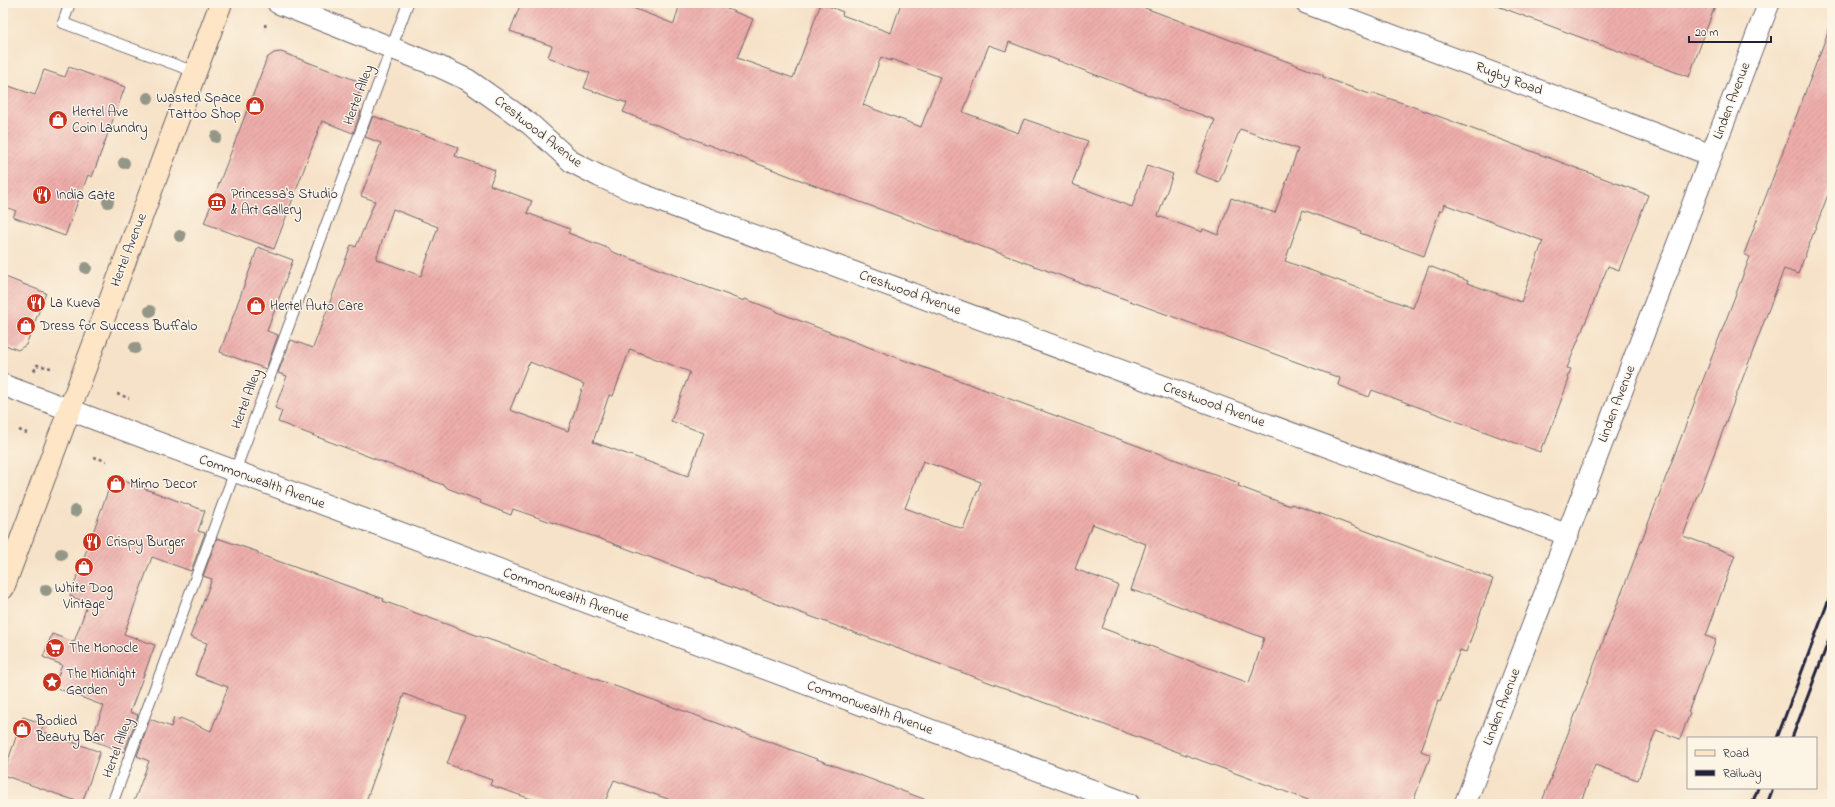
<svg xmlns="http://www.w3.org/2000/svg" width="1835" height="807" viewBox="0 0 1835 807" font-family="'Indie Flower',sans-serif">
  <style>
    .building { fill: url(#building-hatch); fill-rule: evenodd }
    .lines { fill: none; stroke-linecap: round; stroke-linejoin: round }
    .lane-casing { stroke: #6c656c; stroke-width: 12 }
    .street-casing { stroke: #6c656c; stroke-width: 23 }
    .secondary-casing { stroke: #6c656c; stroke-width: 24 }
    .path { stroke: #6c656c; stroke-width: 2.5; stroke-dasharray: 3 3; stroke-linecap: butt }
    .lane { stroke: #fff; stroke-width: 10 }
    .street { stroke: #fff; stroke-width: 21 }
    .secondary { stroke: #fde5c5; stroke-width: 22 }
    .rail { stroke: #22223b; stroke-width: 3 }
    .tree { fill: #949688 }
    .labels { text-anchor: middle; dominant-baseline: central; stroke-width: 3; stroke-linejoin: round; paint-order: stroke }
    .street-label { font-size: 14px; fill: #22223b; stroke: #fcf5e5 }
    .poi-label { font-size: 14px; fill: #22223b; stroke: #fcf5e5; text-anchor: start }
  </style>
  <defs>
    <pattern id="building-hatch" width="6" height="6" patternUnits="userSpaceOnUse"><rect width="6" height="6" fill="#edadaa"/><path d="M-1 1l2-2M0 6l6-6M5 7l2-2" fill="none" stroke="#cb9593"/></pattern>
  </defs>
  <rect width="100%" height="100%" fill="#fcf5e5"/>
  <filter id="ink" filterUnits="userSpaceOnUse"><feTurbulence type="fractalNoise" baseFrequency=".025" numOctaves="2"/><feDisplacementMap in="SourceGraphic" scale="8" xChannelSelector="R" yChannelSelector="G"/><feConvolveMatrix kernelMatrix="1 2 1 2 8 2 1 2 1" color-interpolation-filters="sRGB"/></filter>
  <filter id="wash" filterUnits="userSpaceOnUse"><feTurbulence type="fractalNoise" baseFrequency=".012" numOctaves="4" result="noise"/><feDisplacementMap in="SourceGraphic" scale="16" xChannelSelector="R" yChannelSelector="G"/><feGaussianBlur stdDeviation="0.9" result="paint"/><feColorMatrix in="noise" values="0 0 0 0 0 0 0 0 0 0 0 0 0 0 0 0 0 1.4 0 .05"/><feComposite in="paint" operator="in"/></filter>
  <g filter="url(#wash)">
    <rect width="100%" height="100%" fill="#f6e2c8"/>
    <g id="blocks">
      <g class="building">
        <path d="M521 3H620L674 24 680 3H712L753 19 737 58 793 78 821 3 843 12 842 15 891 33 901 3H1132L1323 75V77L1372 95 1373 93 1414 107 1648 195 1619 270 1608 266 1567 368 1571 369 1567 378 1569 379 1545 444 1543 443 1540 452 1372 390 1369 397 1338 385 1340 378 792 177 623 112 627 103 584 88 590 73 548 57 552 46 510 31ZM1009 42 1215 120 1195 173 1219 182 1240 129 1298 149 1275 213 1231 198 1218 235 1203 229 1202 232 1158 216 1173 174 1147 165 1132 207 1072 184 1088 141 1024 119 1018 133 963 112 989 45 1006 51ZM881 57 891 61V59L940 77 921 127 863 105ZM1444 204 1543 241 1521 302 1467 283 1468 281 1429 266 1413 308 1285 261 1303 210 1361 231 1360 233 1424 256 1440 210 1442 211Z"/>
        <path d="M1496 3H1716L1689 77 1577 36 1495 5Z"/>
        <path d="M1830 27H1832V184L1798 274 1784 269 1683 536 1735 555 1706 636 1716 640 1688 712 1690 713 1680 739 1656 730 1638 780 1595 765 1580 804H1541L1750 257 1744 254Z"/>
        <path d="M281 52 363 83 353 109 361 112 353 133 322 121 274 249 204 223 267 58 274 53Z"/>
        <path d="M69 67 125 87 92 177 88 175 65 236 13 217 16 211 3 206V84L35 95 44 70 65 77Z"/>
        <path d="M373 116 458 147 455 156 495 170 490 185 532 201 527 213 570 229 568 233 610 249V251L744 301 745 299 777 311V312L871 348 1239 483 1238 486 1290 506 1291 504 1324 515 1493 579 1466 652 1460 650 1440 702 1438 701 1421 751 1431 755 1412 804H1319L598 538 513 509 511 515 480 503 481 501 447 488 446 486 278 422 282 411 275 408 287 376 278 373 291 340 313 348 351 245 356 247 375 201 361 196 381 143 365 137ZM393 209 438 227 421 276 376 259ZM630 349 690 372 671 421 704 433 688 476 593 442 609 395 613 396ZM530 362 584 384 568 431 510 410 528 364 529 365ZM923 461 981 482 963 529 905 508ZM1092 524 1146 544 1131 590 1160 599 1264 638 1249 683 1102 628 1118 585 1075 569Z"/>
        <path d="M258 247 293 260 267 331 278 335 266 369 220 352Z"/>
        <path d="M3 276 46 293 26 345 18 350 3 344Z"/>
        <path d="M113 477 205 511 198 531 205 533 191 571 152 557 124 634 155 645 130 712 138 715 124 752 91 740 104 706 54 687 62 665 43 657 52 634 74 642 88 603 70 596Z"/>
        <path d="M217 538 258 552V554L384 599 383 601 476 635 508 646 551 663 803 754 929 801V804H682L614 780 604 804H546L490 785 492 780 447 764 465 716 404 694 365 804H133L149 761 137 756 150 719 171 727 174 718 179 720 180 718 211 731 228 687 195 675 207 643 190 637 212 579 203 576Z"/>
        <path d="M23 717 44 724 41 731 100 752 82 803 3 775Z"/>
      </g>
    </g>
  </g>
  <g filter="url(#ink)">
    <use href="#blocks" fill-opacity="0" stroke="#6c656c" stroke-width="1"/>
    <g class="lines">
      <g class="lane-casing">
        <g id="lane">
          <path d="M70 3 63 23 195 72"/>
          <path d="M112 804 408 3"/>
        </g>
      </g>
      <g class="street-casing">
        <g id="street">
          <path d="M278 3 440 67 468 80 530 124 572 162 599 176 638 193 1568 535"/>
          <path d="M1306 3 1711 155"/>
          <path d="M3 385 1129 804"/>
          <path d="M1465 804 1769 3"/>
        </g>
      </g>
      <g class="secondary-casing">
        <path id="secondary" d="M3 588 221 3"/>
      </g>
      <g class="path">
        <path d="M265 24 266 30"/>
        <path d="M34 371 37 365 51 368"/>
        <path d="M117 394 129 398"/>
        <path d="M19 430 27 433"/>
        <path d="M94 457 106 461"/>
      </g>
      <use href="#lane" class="lane"/>
      <use href="#street" class="street"/>
      <use href="#secondary" class="secondary"/>
      <g class="rail">
        <path d="M1777 738 1832 591"/>
        <path d="M1792 738 1832 632"/>
        <path d="M1752 804 1758 788"/>
        <path d="M1767 804 1773 788"/>
      </g>
    </g>
    <g class="tree">
      <circle cx="148" cy="98" r="6"/>
      <circle cx="216" cy="137" r="6"/>
      <circle cx="124" cy="163" r="6"/>
      <circle cx="108" cy="202" r="6"/>
      <circle cx="180" cy="236" r="6"/>
      <circle cx="86" cy="268" r="6"/>
      <circle cx="150" cy="311" r="6"/>
      <circle cx="135" cy="348" r="6"/>
      <circle cx="75" cy="511" r="6"/>
      <circle cx="61" cy="554" r="6"/>
      <circle cx="46" cy="590" r="6"/>
    </g>
  </g>
  <defs>
    <g id="shop-disc" transform="scale(1)"><circle r="9.5" fill="#c8321e" stroke="#fcf5e5"/><path d="M-5-2.5h2.3a2.7 3.5 0 0 1 5.4 0H5L5.5 6h-11ZM-1.5-2.5h3a1.5 2.3 0 0 0-3 0Z" fill="#fff"/></g>
    <g id="restaurant-disc" transform="scale(1)"><circle r="9.5" fill="#c8321e" stroke="#fcf5e5"/><path d="M-5-6h1v4h1v-4h1v4h1v-4h1v5L-1.5 .5V6h-2V.5L-5-1ZM5-6V6H3V1.5H1.5Q1.5-4 5-6Z" fill="#fff"/></g>
    <g id="museum-disc" transform="scale(1)"><circle r="9.5" fill="#c8321e" stroke="#fcf5e5"/><path d="M0-6L6-3V-2H-6V-3ZM-5-1h2V3h-2ZM-1-1h2V3h-2ZM3-1h2V3H3ZM-6 4H6V6H-6Z" fill="#fff"/></g>
    <g id="supermarket-disc" transform="scale(1)"><circle r="9.5" fill="#c8321e" stroke="#fcf5e5"/><path d="M-6-5.5h2.5l.6 2H6L4.5 2H-2.5L-4.4-4H-6ZM-1.5 3.2a1.3 1.3 0 1 0 .1 0ZM3 3.2a1.3 1.3 0 1 0 .1 0Z" fill="#fff"/></g>
    <g id="sight-disc" transform="scale(1)"><circle r="9.5" fill="#c8321e" stroke="#fcf5e5"/><path d="M0-6L1.8-2.2L6-1.7L2.9 1.2L3.7 5.4L0 3.3L-3.7 5.4L-2.9 1.2L-6-1.7L-1.8-2.2Z" fill="#fff"/></g>
  </defs>
  <g fill-rule="evenodd">
    <use href="#shop-disc" x="255" y="106"/>
    <use href="#shop-disc" x="58" y="120"/>
    <use href="#restaurant-disc" x="42" y="195"/>
    <use href="#museum-disc" x="217" y="202"/>
    <use href="#restaurant-disc" x="36" y="303"/>
    <use href="#shop-disc" x="256" y="306"/>
    <use href="#shop-disc" x="26" y="326"/>
    <use href="#shop-disc" x="116" y="484"/>
    <use href="#restaurant-disc" x="92" y="542"/>
    <use href="#shop-disc" x="84" y="567"/>
    <use href="#supermarket-disc" x="55" y="648"/>
    <use href="#sight-disc" x="52" y="682"/>
    <use href="#shop-disc" x="22" y="729"/>
  </g>
  <g class="labels">
    <g class="street-label">
      <text transform="translate(1509 79) rotate(21)">Rugby Road</text>
      <text transform="translate(359 95) rotate(-70)">Hertel Alley</text>
      <text transform="translate(1732 101) rotate(-69)">Linden Avenue</text>
      <text transform="translate(538 132) rotate(38)">Crestwood Avenue</text>
      <text transform="translate(129 250) rotate(-69)">Hertel Avenue</text>
      <text transform="translate(910 293) rotate(20)">Crestwood Avenue</text>
      <text transform="translate(247 399) rotate(-70)">Hertel Alley</text>
      <text transform="translate(1617 404) rotate(-69)">Linden Avenue</text>
      <text transform="translate(1214 405) rotate(20)">Crestwood Avenue</text>
      <text transform="translate(262 482) rotate(20)">Commonwealth Avenue</text>
      <text transform="translate(566 595) rotate(20)">Commonwealth Avenue</text>
      <text transform="translate(1502 707) rotate(-69)">Linden Avenue</text>
      <text transform="translate(870 708) rotate(20)">Commonwealth Avenue</text>
      <text transform="translate(118 748) rotate(-70)">Hertel Alley</text>
    </g>
    <g class="poi-label">
      <text x="241" y="98" text-anchor="end">Wasted Space<tspan x="241" dy="16">Tattoo Shop</tspan></text>
      <text x="72" y="112">Hertel Ave<tspan x="72" dy="16">Coin Laundry</tspan></text>
      <text x="231" y="194">Princessa's Studio<tspan x="231" dy="16">&amp; Art Gallery</tspan></text>
      <text x="56" y="195">India Gate</text>
      <text x="50" y="303">La Kueva</text>
      <text x="270" y="306">Hertel Auto Care</text>
      <text x="40" y="326">Dress for Success Buffalo</text>
      <text x="130" y="484">Mimo Decor</text>
      <text x="106" y="542">Crispy Burger</text>
      <text x="84" y="588" text-anchor="middle">White Dog<tspan x="84" dy="16">Vintage</tspan></text>
      <text x="69" y="648">The Monocle</text>
      <text x="66" y="674">The Midnight<tspan x="66" dy="16">Garden</tspan></text>
      <text x="36" y="721">Bodied<tspan x="36" dy="16">Beauty Bar</tspan></text>
    </g>
  </g>
  <rect width="1835" height="807" fill="none" stroke="#fcf5e5" stroke-width="16"/>
  <rect x="1687" y="737" width="130" height="52" fill="#fcf5e5" stroke="#a5a1a1"/>
  <rect x="1695" y="750" width="20" height="6" fill="#fde5c5" stroke="#a5a1a1"/>
  <text x="1723" y="757" font-size="12" fill="#22223b">Road</text>
  <rect x="1695" y="770" width="20" height="6" fill="#22223b" stroke="#a5a1a1"/>
  <text x="1723" y="777" font-size="12" fill="#22223b">Railway</text>
  <path d="M1689 36v6h82v-6" fill="none" stroke="#22223b" stroke-width="2"/>
  <text x="1695" y="36" font-size="12" fill="#22223b" stroke="#fcf5e5" stroke-width="3" paint-order="stroke">20 m</text>
</svg>
